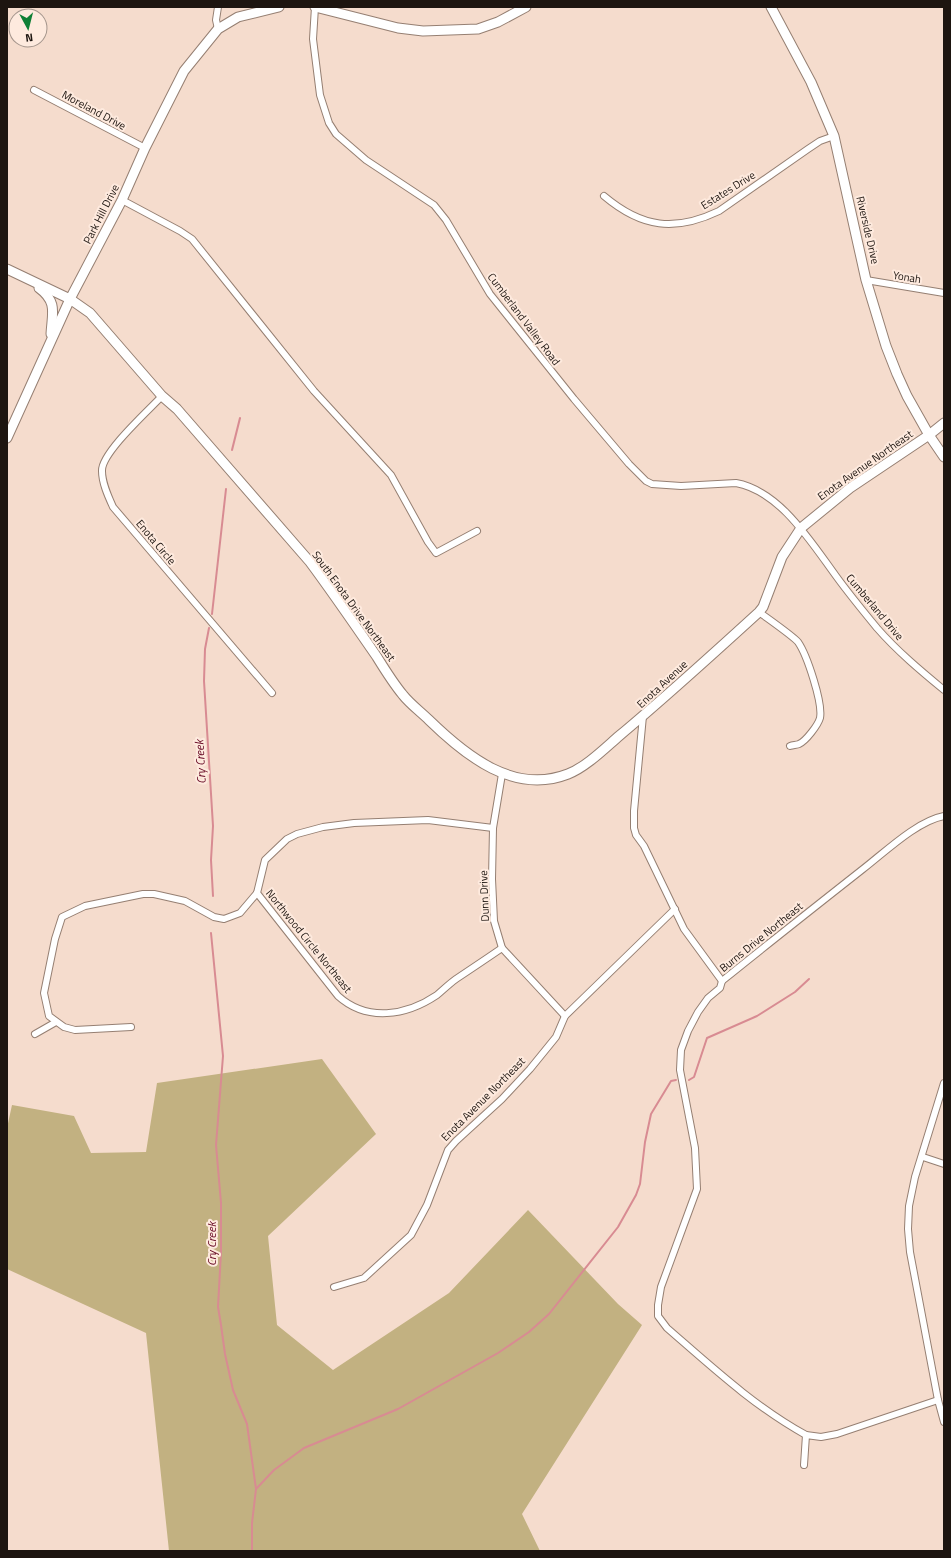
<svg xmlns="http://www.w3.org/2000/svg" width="951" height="1558" viewBox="0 0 951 1558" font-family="'Titillium Web',sans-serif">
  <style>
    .green { fill: #c2b181 }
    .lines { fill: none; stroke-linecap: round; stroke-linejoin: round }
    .stream { stroke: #d88b92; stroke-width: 2 }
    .street-casing { stroke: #957f72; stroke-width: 8 }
    .secondary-casing { stroke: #957f72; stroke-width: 11 }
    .street { stroke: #fff; stroke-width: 6 }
    .secondary { stroke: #fff; stroke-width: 9 }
    .labels { text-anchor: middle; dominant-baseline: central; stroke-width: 4; stroke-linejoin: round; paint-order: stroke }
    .street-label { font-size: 11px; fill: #1d1510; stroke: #feeade }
    .water-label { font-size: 12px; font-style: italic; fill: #63031f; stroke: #feeade }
  </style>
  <rect width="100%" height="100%" fill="#f5dccd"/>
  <path class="green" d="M322 1059 376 1134 268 1236 277 1325 333 1370 449 1293 528 1210 618 1304 642 1325 522 1514 540 1551H169L146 1333 7 1269V1128L12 1105 74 1116 91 1153 146 1152 157 1083Z"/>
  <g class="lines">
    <g class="stream">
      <path d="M232 450 240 418"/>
      <path d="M212 614 226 489"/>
      <path d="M209 628 205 649 204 681 213 826 211 860 213 896"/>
      <path d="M211 933 223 1056 216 1145 221 1203V1252L218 1307 221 1325 225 1354 233 1390 247 1424 256 1489 252 1523V1551"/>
      <path d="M689 1080 694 1077 707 1038 757 1016 795 992 809 979"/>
      <path d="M256 1489 274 1470 304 1448 398 1409 498 1353 529 1332 549 1314 618 1227 636 1195 640 1184 645 1142 651 1114 671 1081 676 1080"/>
    </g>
    <g class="street-casing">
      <g id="street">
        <path d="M218 7 216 20 218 29"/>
        <path d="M315 7 313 39 320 95 329 123 336 134 366 160 434 205 446 220 490 294 574 399 629 464 646 481 652 484 681 486 736 483C780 491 811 542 836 576 849 594 863 611 877 628 897 651 921 671 944 690"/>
        <path d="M34 90 145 148"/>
        <path d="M604 196C642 228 675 232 719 211L808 149 820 141 834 136"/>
        <path d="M122 200 180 231 192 239 314 391 391 475 428 542 436 553 477 531"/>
        <path d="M866 280 944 293"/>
        <path d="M162 396C149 410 101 453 102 471 102 483 108 496 113 507L272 693"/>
        <path d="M759 612C767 618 793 636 798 642 807 655 823 703 820 718 818 725 806 741 799 744 797 745 793 745 790 746"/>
        <path d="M643 716 634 811V828L636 835 644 846 684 929 722 981"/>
        <path d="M502 774 493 828 492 879 494 921 502 948 565 1016"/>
        <path d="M493 828 428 820 354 823 323 827 297 834 287 839 265 860 257 893 338 996C367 1022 406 1016 437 995 443 990 449 984 456 979 471 969 486 959 502 948"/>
        <path d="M131 1027 75 1030 64 1027 49 1016 44 993 55 939 62 917 85 906 143 894H154L185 901 214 917 224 919 240 913 257 893"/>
        <path d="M35 1034 56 1022"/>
        <path d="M944 1083 915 1177 909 1206 908 1229 910 1252 938 1400 944 1422"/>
        <path d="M923 1157 944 1164"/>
        <path d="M334 1287 364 1278 411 1235 427 1205 448 1150 456 1141 502 1099 530 1069 556 1037 565 1016 675 909"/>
        <path d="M806 1435C755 1407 712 1367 667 1328L658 1316V1305L661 1287 697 1189 695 1148 680 1070 681 1050 688 1031 698 1012 708 998 720 988 722 981C769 943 816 906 863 869 885 852 917 821 944 816"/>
        <path d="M804 1465 806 1435 821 1437 837 1434 938 1400"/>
      </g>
    </g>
    <g class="secondary-casing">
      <g id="secondary">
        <path d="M315 7 398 28 423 31 478 29 498 22 526 7"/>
        <path d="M771 7 811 82 834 136 866 280 886 346 897 374 907 396 929 435 944 457"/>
        <path d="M7 269 70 299 90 313 162 396 177 409 310 562C333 593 355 625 377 657 385 670 393 683 403 695 410 704 421 712 429 720 466 756 514 795 568 774 586 767 605 748 619 736 667 696 713 654 759 612L763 607 782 557 801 528 850 488 929 435 944 423"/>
        <path d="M39 288C58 302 52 314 51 334"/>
        <path d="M7 438 70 299 122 200 145 148 184 71 218 29 238 17 279 7"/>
      </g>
    </g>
    <use href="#street" class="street"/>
    <use href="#secondary" class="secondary"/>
  </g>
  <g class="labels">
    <g class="street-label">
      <text transform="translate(94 110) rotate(28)">Moreland Drive</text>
      <text transform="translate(728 190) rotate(-32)">Estates Drive</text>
      <text transform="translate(101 214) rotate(-63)">Park Hill Drive</text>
      <text transform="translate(868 230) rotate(77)">Riverside Drive</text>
      <text transform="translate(907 277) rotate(9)">Yonah</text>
      <text transform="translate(524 319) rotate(53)">Cumberland Valley Road</text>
      <text transform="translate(865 465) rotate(-35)">Enota Avenue Northeast</text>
      <text transform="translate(156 542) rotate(50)">Enota Circle</text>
      <text transform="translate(354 606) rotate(54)">South Enota Drive Northeast</text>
      <text transform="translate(875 607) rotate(50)">Cumberland Drive</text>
      <text transform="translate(662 684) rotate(-43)">Enota Avenue</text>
      <text transform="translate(484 896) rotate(-92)">Dunn Drive</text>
      <text transform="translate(761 937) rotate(-39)">Burns Drive Northeast</text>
      <text transform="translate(309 941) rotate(51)">Northwood Circle Northeast</text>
      <text transform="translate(483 1099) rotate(-45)">Enota Avenue Northeast</text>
    </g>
    <g class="water-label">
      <text transform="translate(200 762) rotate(-93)">Cry Creek</text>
      <text transform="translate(211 1244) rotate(-90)">Cry Creek</text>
    </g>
  </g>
  <rect width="951" height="1558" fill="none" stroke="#1d1510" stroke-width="16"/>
  <g transform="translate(28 28) rotate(173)"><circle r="19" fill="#feeade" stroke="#a4958c"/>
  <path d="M0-3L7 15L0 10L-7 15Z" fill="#0f7f35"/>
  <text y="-6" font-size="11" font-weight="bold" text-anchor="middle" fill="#1d1510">N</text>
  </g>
</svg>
